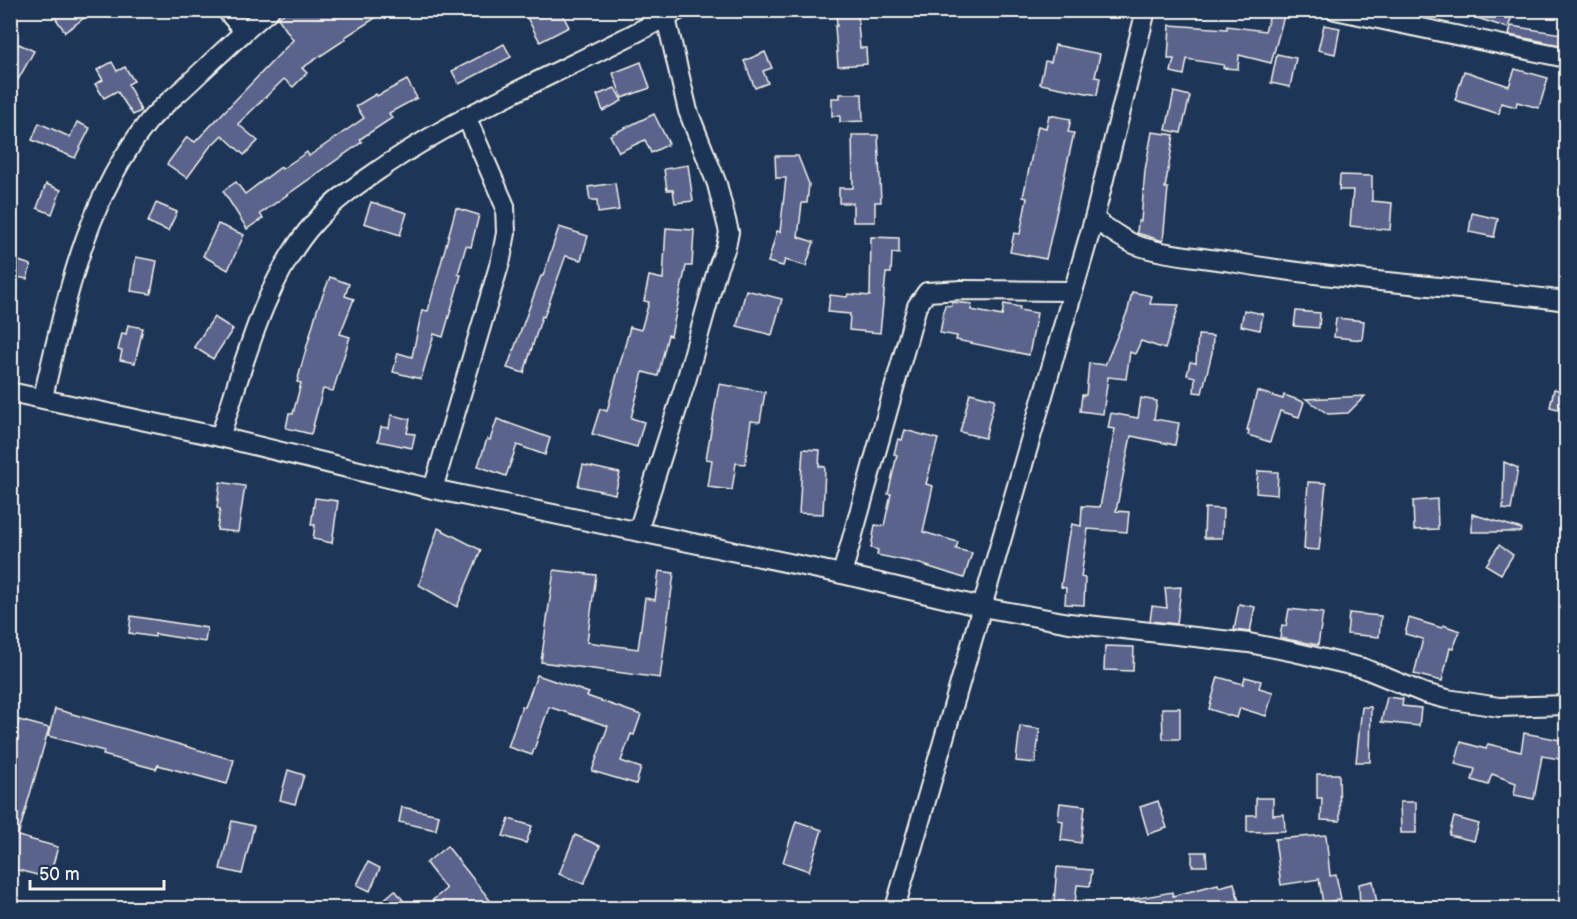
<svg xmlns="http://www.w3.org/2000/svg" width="1577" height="919" viewBox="0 0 1577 919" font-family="'Balsamiq Sans',sans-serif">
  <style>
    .building { fill: #5a648c; stroke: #f4f1e8; stroke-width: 1.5 }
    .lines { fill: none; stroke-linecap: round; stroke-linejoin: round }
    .minor-casing { stroke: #f4f1e8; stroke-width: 22 }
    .minor { stroke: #1d3557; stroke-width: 18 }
  </style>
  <rect width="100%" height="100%" fill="#1d3557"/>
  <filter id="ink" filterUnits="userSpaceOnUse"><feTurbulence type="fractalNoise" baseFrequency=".0167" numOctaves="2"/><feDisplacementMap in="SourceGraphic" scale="12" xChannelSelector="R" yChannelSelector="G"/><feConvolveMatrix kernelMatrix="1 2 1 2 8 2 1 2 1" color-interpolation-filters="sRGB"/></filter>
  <g filter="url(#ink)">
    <g class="building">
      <path d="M50 10H95L65 32Z"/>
      <path d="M289 10H388L345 37 346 39 302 68 307 73 293 87 284 79 238 124 258 141 244 155 222 135 209 148 187 178 167 164 187 137 195 142 293 40 278 18Z"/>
      <path d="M523 10H560L569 27 540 42Z"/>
      <path d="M836 10H857L860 48H866L867 64 838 66 835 26H837Z"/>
      <path d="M1463 10H1514L1508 28 1462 13Z"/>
      <path d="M1271 12 1284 16 1271 63 1239 55 1238 69 1223 68 1224 65 1187 59 1184 75 1171 72 1174 59H1168L1170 25 1227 29V26L1265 31Z"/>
      <path d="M1324 25 1340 28 1335 54 1318 50Z"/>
      <path d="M1511 26 1562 34 1560 45 1509 35Z"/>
      <path d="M19 44 34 51 10 94V60Z"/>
      <path d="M504 44 511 57 459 84 452 71Z"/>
      <path d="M1055 45 1100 54 1095 77 1100 78 1097 95 1040 84 1045 61 1051 62Z"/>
      <path d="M765 52 772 68 763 71 768 83 755 88 744 61Z"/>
      <path d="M1277 54 1296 58 1290 87 1271 83Z"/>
      <path d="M112 62 117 71 125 67 134 81 128 84 141 111 133 115 117 91 104 98 95 84 103 80 97 70Z"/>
      <path d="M641 62 650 88 622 98 613 73Z"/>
      <path d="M1515 69 1548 78 1539 108 1517 102 1516 107 1501 103 1499 114 1455 100 1464 71 1509 86Z"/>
      <path d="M407 80 417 98 389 113 392 118 360 139 362 142 260 214 263 218 247 229 223 191 236 182 245 194 281 167 282 169 307 152 309 156 364 118 356 106 376 94 377 96Z"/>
      <path d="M615 88 622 101 603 111 597 95Z"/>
      <path d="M1174 92 1190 96 1181 133 1166 130Z"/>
      <path d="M840 94H862L863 121 840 122V116H832V98H840Z"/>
      <path d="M654 114 669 144 651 153 645 140 619 152 610 135Z"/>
      <path d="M1049 115 1071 119 1068 132 1074 133 1046 259 1010 252 1014 233 1020 234 1027 198 1023 197 1038 126 1046 128Z"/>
      <path d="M77 122 90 128 75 158 32 140 39 123 70 137Z"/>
      <path d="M1152 132 1174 135 1165 188H1168L1163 241 1137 233 1138 221H1141L1145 170Z"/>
      <path d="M852 135H878L881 202H875V222H853V203H839V188H853Z"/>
      <path d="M775 156H798L809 184 807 203H802L798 237 814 242 806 266 785 260 783 266 768 262 777 231 780 232 786 178H776Z"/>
      <path d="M688 165 693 201 675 203 673 190H667L664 169Z"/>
      <path d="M1340 175 1372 176V201L1392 203 1390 230 1350 226 1353 190H1339Z"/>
      <path d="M615 183 619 210 598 213 597 200H590L588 187Z"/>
      <path d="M46 184 61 190 52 214 37 208Z"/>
      <path d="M371 202 407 213 400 235 364 223Z"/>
      <path d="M156 203 177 212 168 231 148 222Z"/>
      <path d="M456 208 479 215 471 247 466 246 458 274 461 275 443 337 434 334 421 379 393 372 398 353 412 357 422 310 428 311Z"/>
      <path d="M1472 213 1498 219 1494 237 1469 232Z"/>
      <path d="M218 224 244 235 228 270 203 256Z"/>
      <path d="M559 227 588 236 581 260 566 256 565 258 544 317 542 316 524 373 507 368 541 276H543Z"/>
      <path d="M666 228 694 230 692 266H686L671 336 668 335 658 376 643 372 631 418 644 422 637 447 592 434 600 409 607 411 630 327 641 330 649 302 644 301 649 276 663 279Z"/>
      <path d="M871 237 899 238V254L892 253 891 273H886L880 333 849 330 850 314 828 312 830 295 847 297 848 294 870 296Z"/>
      <path d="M136 257 157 261 151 294 131 291Z"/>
      <path d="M16 260 31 265 27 279 11 276Z"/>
      <path d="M330 277 349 284 345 296 354 299 340 334 350 337 333 391 323 389 311 434 286 428 289 413 293 414 301 383 297 382 303 360 317 310Z"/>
      <path d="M746 290 782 299 772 335 737 326Z"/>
      <path d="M1132 292 1152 296 1150 304 1179 305 1165 349 1141 341 1135 354 1130 352 1126 379 1108 377 1103 414 1080 411 1082 395H1086L1089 363 1105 365 1128 310Z"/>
      <path d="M952 302 972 304 971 310 1002 316 1004 304 1020 307 1019 310 1037 313 1029 355 956 340 957 336 940 333 945 305 951 306Z"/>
      <path d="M1244 310 1263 314 1260 330 1241 326Z"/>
      <path d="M1296 311 1320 313 1319 328 1294 326Z"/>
      <path d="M214 317 233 329 213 359 194 347Z"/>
      <path d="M1336 318 1364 321 1362 340 1334 337Z"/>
      <path d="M128 325 143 328 135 363 120 360 122 351 118 350 122 333 126 334Z"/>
      <path d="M1198 335 1213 336 1212 353 1202 393 1194 392 1195 377 1187 375 1190 362 1196 363Z"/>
      <path d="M719 384 765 392 760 422 751 421 745 464 736 463 732 490 708 487 712 460 706 459Z"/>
      <path d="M1554 389 1566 392V411L1550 407Z"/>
      <path d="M1257 391 1283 399 1284 395 1304 402 1299 417 1280 411 1270 442 1248 435 1249 430H1247Z"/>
      <path d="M970 393 995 399 985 438 960 432Z"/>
      <path d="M1365 396 1348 413 1328 414 1306 399Z"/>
      <path d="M1141 398 1157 401 1154 419 1179 423 1175 445 1131 436 1116 511 1129 512 1127 532 1088 529 1081 577 1085 578 1084 605 1065 604 1066 588 1061 587 1068 538H1069L1072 524 1081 526 1082 506 1100 507 1115 429 1108 428 1111 413 1138 418Z"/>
      <path d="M391 415 410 419 407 433 415 434 412 448 378 441 381 427 389 428Z"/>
      <path d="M497 419 550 438 545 455 517 445 506 476 478 466 487 439 490 440Z"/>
      <path d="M905 430 938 439 926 484 933 486 923 532 958 542 956 549 972 553 964 578 917 563 877 555 878 550 871 548 875 525 884 526 891 494H888L897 455 894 454 898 439 902 440Z"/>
      <path d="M803 449 820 450 819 466 825 467 823 514 799 513Z"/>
      <path d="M1504 462 1518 468 1511 510 1503 509Z"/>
      <path d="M583 465 620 473 615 494 578 486Z"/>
      <path d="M1258 471 1278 472 1277 495 1256 493Z"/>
      <path d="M220 482 245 486 238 532 217 530 220 509 217 508Z"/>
      <path d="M1308 482 1326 483 1319 550 1304 549Z"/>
      <path d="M315 498 338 501 332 543 313 539 315 525H311Z"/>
      <path d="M1437 499 1438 529 1414 530 1413 501Z"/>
      <path d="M1205 508 1223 509 1222 538H1204Z"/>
      <path d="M1472 514 1522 529 1521 532H1472Z"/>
      <path d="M438 528 481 550 457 607 419 585Z"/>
      <path d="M1499 545 1513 555 1501 574 1486 565Z"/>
      <path d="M554 570 596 575 587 642 638 649 645 598 655 600 659 571 674 573 660 678 541 662Z"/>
      <path d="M1181 587 1177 624 1150 621 1152 606 1167 608 1165 588Z"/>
      <path d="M1239 604 1255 607 1250 632 1234 630Z"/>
      <path d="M1289 609 1323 613 1318 645 1280 638 1282 625 1286 626Z"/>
      <path d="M1349 613 1381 616 1379 637 1347 634Z"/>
      <path d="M131 616 207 628 205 642 155 634V637L129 633Z"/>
      <path d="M1409 618 1442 628 1443 625 1460 631 1453 649 1450 648 1442 681 1414 674 1423 639 1405 634Z"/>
      <path d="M1105 646 1134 647 1133 671 1104 670Z"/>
      <path d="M537 675 589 693 587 696 641 715 634 735 631 734 621 761 641 768 636 784 592 771 608 726 549 707 532 755 508 747 522 706 525 707Z"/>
      <path d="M1218 677 1243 684 1245 677 1261 681 1259 688 1273 692 1266 716 1240 708 1237 718 1209 709Z"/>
      <path d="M1387 697 1403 699 1402 706 1421 708 1419 726 1381 722Z"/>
      <path d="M1362 707H1371L1370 762H1356Z"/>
      <path d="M1162 708H1180V739H1163Z"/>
      <path d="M55 709 234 760 227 784 158 765 156 769 103 755 104 751 48 736Z"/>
      <path d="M19 720 49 728 18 836 58 847 49 878 10 868V751Z"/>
      <path d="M1020 726 1040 729 1035 763 1016 761Z"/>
      <path d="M1524 733 1566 741V760L1542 756 1534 799 1514 795 1516 783 1492 774 1488 785 1472 780 1475 769 1455 764 1461 742 1486 749 1488 744 1521 752Z"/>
      <path d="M288 770 304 775 295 804 280 800Z"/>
      <path d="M1317 774H1339L1340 821 1321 820 1322 798H1317Z"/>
      <path d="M1256 798H1273V815L1284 814 1285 831 1247 832V815H1256Z"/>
      <path d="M1158 801 1167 828 1148 834 1140 807Z"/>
      <path d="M1400 802H1416V833H1401Z"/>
      <path d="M1060 803 1085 806 1081 843 1061 840 1063 821 1058 820Z"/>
      <path d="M402 807 439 815 436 830 399 822Z"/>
      <path d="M1454 817 1479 824 1474 841 1449 835Z"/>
      <path d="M509 819 532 826 526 843 503 836Z"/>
      <path d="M232 821 254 826 242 874 220 869Z"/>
      <path d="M796 821 822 830 809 871 783 862Z"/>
      <path d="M575 835 600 846 584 884 559 874Z"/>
      <path d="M1326 835 1330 876 1336 875 1341 899 1323 903 1319 879 1281 885 1275 839Z"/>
      <path d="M447 846 497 909H422L446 889 426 863Z"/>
      <path d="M1192 852H1206L1207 866H1192Z"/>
      <path d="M368 862 380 868 370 891 357 885Z"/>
      <path d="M1057 867 1092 870 1090 886 1077 885 1075 904 1054 902Z"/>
      <path d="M1373 881 1378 909H1360L1359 884Z"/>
      <path d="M1234 883 1241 909H1124L1123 901 1172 892 1173 896 1218 884 1219 887Z"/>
      <path d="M395 890 410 909H373Z"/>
    </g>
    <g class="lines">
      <g class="minor-casing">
        <g id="minor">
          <path d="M226 10 244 31"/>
          <path d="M1335 10 1566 58"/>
          <path d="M1094 219C1107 228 1121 239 1136 245 1164 255 1201 257 1231 262 1342 281 1455 286 1566 301"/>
          <path d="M10 392 220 437 433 489 842 574 982 607 1069 623 1249 643 1294 652 1363 668 1424 693 1447 699 1499 707 1566 705"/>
          <path d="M43 397C66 301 85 201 148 122 159 109 173 98 185 87 213 61 240 34 270 10"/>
          <path d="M220 437C243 367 265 277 315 222 336 198 363 181 389 163 481 102 583 63 679 10"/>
          <path d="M433 489 501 259 506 233 505 206 466 116"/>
          <path d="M638 531 686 381 717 270 726 247 729 232 717 184 688 111 666 18"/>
          <path d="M842 574 917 306 927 292 962 290 1073 291"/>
          <path d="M895 908 1094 219 1146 10"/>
        </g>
      </g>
      <use href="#minor" class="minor"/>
    </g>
  </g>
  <rect width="1577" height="919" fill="none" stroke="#1d3557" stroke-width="36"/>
  <rect x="18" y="18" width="1541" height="883" fill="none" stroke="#f4f1e8" stroke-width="2" filter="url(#ink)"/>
  <path d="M30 880v9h134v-9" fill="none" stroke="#f4f1e8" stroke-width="3"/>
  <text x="39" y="880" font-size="18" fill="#f4f1e8" stroke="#1d3557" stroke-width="4.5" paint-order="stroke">50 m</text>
</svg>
